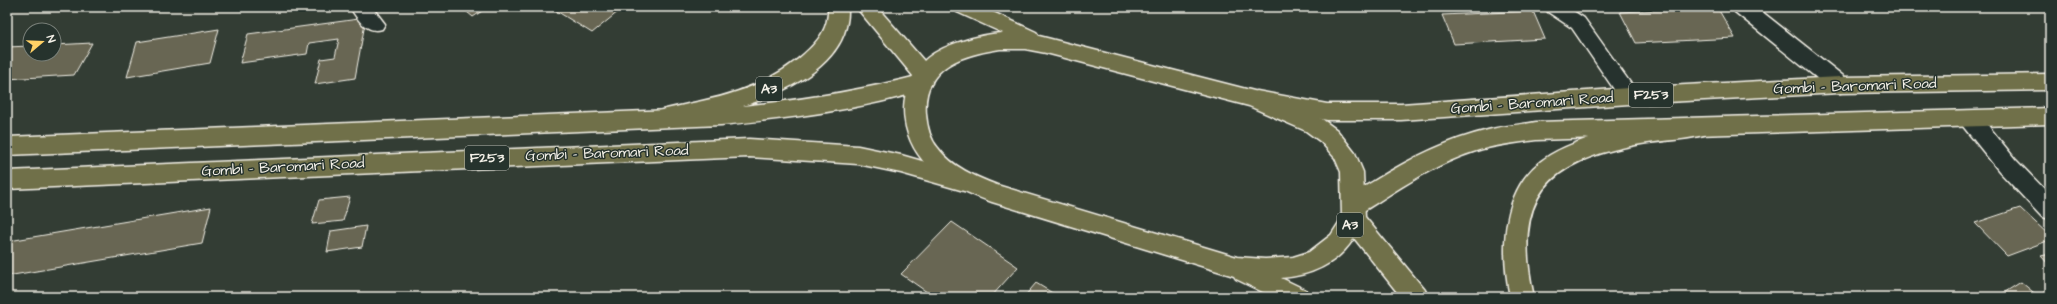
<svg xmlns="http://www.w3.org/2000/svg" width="2057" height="304" viewBox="0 0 2057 304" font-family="'Architects Daughter',sans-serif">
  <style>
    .building { fill: #676652; stroke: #f4f1e8 }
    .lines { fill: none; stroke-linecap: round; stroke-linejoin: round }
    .lane-casing { stroke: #f4f1e8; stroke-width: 3 }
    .street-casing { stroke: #f4f1e8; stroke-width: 3 }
    .primary-casing { stroke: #f4f1e8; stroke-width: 3 }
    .highway-casing { stroke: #f4f1e8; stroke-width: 3 }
    .lane { fill: #26332d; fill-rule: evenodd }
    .street { fill: #26332d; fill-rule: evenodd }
    .primary { fill: #70704a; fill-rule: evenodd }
    .highway { fill: #70704a; fill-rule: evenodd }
    .labels { text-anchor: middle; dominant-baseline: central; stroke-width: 3; stroke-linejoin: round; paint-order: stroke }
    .shield { fill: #26332d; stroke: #b6b8b0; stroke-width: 1 }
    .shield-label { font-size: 14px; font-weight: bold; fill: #f4f1e8 }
    .street-label { font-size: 15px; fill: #f4f1e8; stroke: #26332d }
  </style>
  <rect width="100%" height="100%" fill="#333d34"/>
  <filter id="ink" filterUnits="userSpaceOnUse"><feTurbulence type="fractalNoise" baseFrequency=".025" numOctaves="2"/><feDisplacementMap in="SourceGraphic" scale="8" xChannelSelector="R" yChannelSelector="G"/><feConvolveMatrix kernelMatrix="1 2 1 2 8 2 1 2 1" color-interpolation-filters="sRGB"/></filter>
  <g filter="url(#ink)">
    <g class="building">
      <path d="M461 7H488L473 17Z"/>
      <path d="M550 7H624L592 33Z"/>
      <path d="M1679 7H1717L1735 38 1636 43 1620 12 1679 9Z"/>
      <path d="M1533 11 1545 39 1454 44 1442 15Z"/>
      <path d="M366 18 355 78 315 84 321 59 335 57 339 39 309 43 307 54 240 63 248 34Z"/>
      <path d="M219 29 210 63 127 77 137 42Z"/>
      <path d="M92 43 74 75 7 79V47L30 46V54H54V45Z"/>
      <path d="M350 197 343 221 312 224 319 200Z"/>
      <path d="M211 207 202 243 7 276V244L15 240Z"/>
      <path d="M2020 208 2050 236V240L2007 256 1975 223Z"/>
      <path d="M952 222 1018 267 991 297H934L901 274Z"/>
      <path d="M366 226 362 247 327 252 331 231Z"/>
      <path d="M2050 254V266L2041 256Z"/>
      <path d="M2021 282 2039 297H2006L2002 294Z"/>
      <path d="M1036 283 1059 297H1024Z"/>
    </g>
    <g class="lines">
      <g class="lane-casing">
        <path id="lane" d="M1545 7H1567L1584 18 1636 91 1639 96 1636 101 1629 103 1622 101 1572 28 1548 12Z"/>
      </g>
      <g class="street-casing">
        <g id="street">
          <path d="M350 7H372L385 24 382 29C367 34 357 19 350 7Z"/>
          <path d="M1732 7H1756L1847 79 1851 85 1847 91 1840 93 1833 91 1735 12Z"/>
          <path d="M1970 111 1978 113 2015 159 2050 195V219L2042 217 1999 171 1962 125 1959 119 1962 113Z"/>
        </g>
      </g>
      <g class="primary-casing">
        <g id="primary">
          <path d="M2050 74V90L1840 93 1629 104 1401 120H1327L1257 107 1249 105 1246 99 1249 93 1257 91 1327 104H1401L1629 88 1840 77Z"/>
          <path d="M921 75 928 77 932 83 928 89C861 110 791 118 721 125L7 155V137L721 108C789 102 855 92 921 75Z"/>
          <path d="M2050 108V124L1536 140C1515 143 1493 145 1473 152 1433 165 1397 190 1362 212L1354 214 1346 212 1343 205C1348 194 1363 188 1374 181 1409 159 1447 140 1488 130 1503 126 1520 125 1536 122Z"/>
          <path d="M749 139 858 146 901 155 964 173 972 176 975 182 972 188 964 191 901 173 858 164 749 157 7 189V171Z"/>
        </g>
      </g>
      <g class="highway-casing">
        <g id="highway">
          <path d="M828 7H848C852 88 718 115 659 127L651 125 648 119 651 113C668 108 685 105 702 101 740 93 775 80 804 54 819 41 829 28 828 7Z"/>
          <path d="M856 7H877L924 61C940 45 981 34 1003 33L957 12 954 7H982L1036 32 1039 36 1254 91 1322 119 1337 130 1355 153 1363 172 1365 217 1425 290 1428 297H1401L1354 238C1338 264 1310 276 1281 278L1306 290 1309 297H1273L1236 279 1234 276 992 202C954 189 916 169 906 127 902 109 904 92 913 76ZM1000 49H1025L1046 53 1249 106 1306 131 1321 142 1335 158 1341 172 1342 218 1331 235 1309 252 1293 257 1265 259 1237 257 997 185C976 177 952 167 938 148 930 139 927 126 926 114 922 67 961 55 1000 49Z"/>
          <path d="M1703 119 1711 121 1714 127 1711 133C1689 140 1664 140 1641 144 1545 161 1512 197 1534 297H1510C1500 248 1501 184 1550 155 1595 129 1653 124 1703 119Z"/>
        </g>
      </g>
      <use href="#lane" class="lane"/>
      <use href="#street" class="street"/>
      <use href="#primary" class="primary"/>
      <use href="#highway" class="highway"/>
    </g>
  </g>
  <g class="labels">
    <g class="shield">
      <rect x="756" y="77" width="26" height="24" rx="3"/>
      <rect x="1629" y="83" width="44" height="24" rx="3"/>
      <rect x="465" y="146" width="44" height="24" rx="3"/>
      <rect x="1337" y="213" width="26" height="24" rx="3"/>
    </g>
    <g class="shield-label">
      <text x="769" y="89">A3</text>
      <text x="1651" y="95">F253</text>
      <text x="487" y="158">F253</text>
      <text x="1350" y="225">A3</text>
    </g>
    <g class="street-label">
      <text transform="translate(1855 86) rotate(-2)">Gombi - Baromari Road</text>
      <text transform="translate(1532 103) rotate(-4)">Gombi - Baromari Road</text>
      <text transform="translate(607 153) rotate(-2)">Gombi - Baromari Road</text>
      <text transform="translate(283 167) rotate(-3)">Gombi - Baromari Road</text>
    </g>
  </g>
  <rect width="2057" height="304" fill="none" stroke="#26332d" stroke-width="24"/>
  <rect x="12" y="12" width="2033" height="280" fill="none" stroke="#f4f1e8" stroke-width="1.5" filter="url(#ink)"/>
  <g transform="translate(42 42) rotate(71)"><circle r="19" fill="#26332d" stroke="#787f78"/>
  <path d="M0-3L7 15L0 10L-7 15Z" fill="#ffd166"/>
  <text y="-6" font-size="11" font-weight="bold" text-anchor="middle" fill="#f4f1e8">N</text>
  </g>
</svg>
